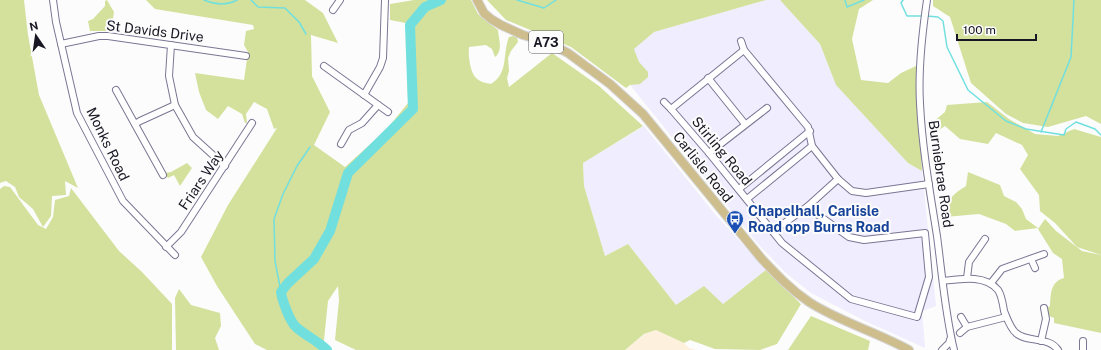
<svg xmlns="http://www.w3.org/2000/svg" width="1101" height="350" viewBox="0 0 1101 350" font-family="'Public Sans',sans-serif">
  <style>
    .commercial { fill: #fdf0dc }
    .built { fill: #efedfe }
    .green { fill: #d3e19c }
    .lines { fill: none; stroke-linecap: round; stroke-linejoin: round }
    .stream { stroke: #72dfdf; stroke-width: 1.5 }
    .river { stroke: #72dfdf; stroke-width: 10 }
    .minor-casing { stroke: #7a7694; stroke-width: 8 }
    .major-casing { stroke: #d5d5d7; stroke-width: 10 }
    .minor { stroke: #fff; stroke-width: 6 }
    .major { stroke: #cebe8d; stroke-width: 8 }
    .labels { text-anchor: middle; dominant-baseline: central; stroke-width: 4; stroke-linejoin: round; paint-order: stroke }
    .shield { fill: #fcfcfc; stroke: #5c5b63; stroke-width: 1 }
    .shield-label { font-size: 13px; font-weight: bold; fill: #181622 }
    .street-label { font-size: 14px; fill: #181622; stroke: #fcfcfc }
    .transit-label { font-size: 14px; font-weight: bold; fill: #164399; stroke: #fcfcfc; text-anchor: start }
  </style>
  <rect width="100%" height="100%" fill="#fcfcfc"/>
  <path class="commercial" d="M656 330 684 343 689 348 696 350H625L645 334Z"/>
  <g class="built">
    <path d="M766 0H780L820 44 836 85 908 163 922 171 936 306 922 311 925 348 865 321 811 293 787 274 758 244 614 65 654 32Z"/>
    <path d="M644 126 714 213 766 270 723 304 676 305 628 244 605 256 584 186 583 163Z"/>
  </g>
  <g class="green">
    <path d="M0 0H24L28 35 39 95 78 188 65 181 66 195 52 196 51 216 43 227 33 209 19 197 15 187 6 181 0 183Z"/>
    <path d="M107 0 114 12 111 31H90L88 21 93 19 105 6V1Z"/>
    <path d="M146 0H305L323 13 338 43 311 35 312 76 330 112 314 145 345 167 386 130 408 103 406 23 390 20V4L414 0H471L478 14 498 30C499 40 503 51 495 57L492 49 486 45 469 47C468 55 470 72 476 78 480 82 486 83 491 84 509 73 502 55 509 37L513 36 517 37 518 42 511 51 508 58 509 71 507 78 509 87 552 53 599 86 643 126 583 163 584 186 605 256 628 244 676 305 704 286 723 304 766 270 801 304 777 344 760 350 715 349 690 340 684 343 656 330 644 334 625 350H356L335 340 339 300 338 286 328 301 323 350H267L255 344 217 286 201 257 228 205 277 128 274 129 267 109 254 102 246 114 247 123H245L242 114 228 106 218 119 206 110 199 92 195 73 244 80 248 52 244 45 246 31 254 29 253 25 155 9Z"/>
    <path d="M487 0H766L654 32 634 49 639 62 648 72V77L640 84 630 85 626 88 571 47 506 20Z"/>
    <path d="M780 0H873L859 9 852 39 861 80 888 83 901 73 916 66 922 171 908 163 836 85 820 44Z"/>
    <path d="M933 0H1101V124L1086 116 1048 127 1023 123 1006 114 971 83 950 17 933 6Z"/>
    <path d="M987 102 1009 119 1035 134 1058 136 1074 129 1101 137V255L1077 247 1055 223 1040 211 1039 195 1020 169 1028 155 1022 145 996 133 988 144 960 139 945 126 936 132 932 123 945 112 947 105Z"/>
    <path d="M187 163 192 168 180 186 174 175 168 178 165 173 171 172Z"/>
    <path d="M968 172 1000 185 1004 196 1016 202 1022 209 1026 219 1038 228 1015 231 1006 224 979 214 945 217C948 200 951 195 966 186Z"/>
    <path d="M4 186 10 187 38 225 46 229 53 217 55 200 69 196 71 188 119 251 142 272 172 304V350H0V189Z"/>
    <path d="M1045 219 1056 231 1082 251 1101 255V333L1054 323V318L1049 316 1047 308 1050 306C1051 294 1050 282 1064 278L1062 259 1053 253 1038 229Z"/>
    <path d="M179 289 191 305 220 313 221 326 215 338 219 350H176L175 298Z"/>
    <path d="M811 316 870 341 868 350H788Z"/>
  </g>
  <g class="lines">
    <g class="stream">
      <path d="M204 0C216 5 226 6 237 0"/>
      <path d="M251 0 258 7 285 8 299 22 306 34"/>
      <path d="M517 0 544 8 556 0"/>
      <path d="M845 0 847 7 864 0"/>
      <path d="M903 0 901 3 907 16H923"/>
      <path d="M927 16 938 17 943 21 947 47 968 90 1006 121 1026 129 1064 135 1066 129 1076 122 1095 129 1101 135"/>
      <path d="M1041 132 1071 57 1074 0"/>
      <path d="M281 292 275 261 274 219 283 194 297 166 310 147"/>
    </g>
    <path class="river" d="M327 350C318 341 306 336 296 327 290 322 282 300 281 292L288 283 314 259 330 231 348 173 413 109 410 25 425 7 441 0"/>
    <g class="minor-casing">
      <g id="minor">
        <path d="M53 0 56 22 77 113 123 201 175 255"/>
        <path d="M927 0C922 34 918 69 920 103 922 147 930 192 937 236 942 274 945 313 954 350"/>
        <path d="M333 10 340 0"/>
        <path d="M741 41 744 50 808 127 812 146 838 179 852 191 866 193 929 184"/>
        <path d="M61 44 99 36H108L246 56"/>
        <path d="M171 45 169 76 175 105 193 137 225 166"/>
        <path d="M324 66 388 112"/>
        <path d="M708 78 745 124"/>
        <path d="M116 90 163 175"/>
        <path d="M364 95 380 67 383 58 385 0"/>
        <path d="M664 102 671 109 709 153 782 243 851 299 917 317 929 277 925 233 864 240 849 237 807 207"/>
        <path d="M671 109 744 50"/>
        <path d="M135 124 140 121 175 105"/>
        <path d="M341 144 349 130 362 123 378 105"/>
        <path d="M709 153 767 108"/>
        <path d="M739 189 810 131"/>
        <path d="M747 199 812 146"/>
        <path d="M773 231 807 207 838 179"/>
        <path d="M166 247 181 232 252 123"/>
        <path d="M1031 259 1035 268"/>
        <path d="M967 278 969 262 985 239"/>
        <path d="M943 281C960 279 985 274 998 290 1002 296 1003 305 1004 311 1007 318 1010 328 1016 333 1027 343 1049 336 1058 350"/>
        <path d="M991 283 1002 269 1044 254"/>
        <path d="M967 327 1006 317"/>
        <path d="M960 333 967 327 961 317"/>
        <path d="M1041 341 1046 319 1044 308"/>
        <path d="M1083 341V350"/>
        <path d="M942 350 949 343 951 337"/>
      </g>
    </g>
    <g class="major-casing">
      <path id="major" d="M477 0 484 13 491 19 501 25 523 35 547 42 568 53 610 84 643 114 761 258C776 274 790 289 809 302 840 322 877 332 909 350"/>
    </g>
    <use href="#minor" class="minor"/>
    <use href="#major" class="major"/>
  </g>
  <defs>
    <g id="bus-pin" transform="scale(0.9)"><path d="M0 17L-7.5 6A9.5 9.5 0 1 1 7.5 6Z" fill="#1a4fb4" stroke="#fcfcfc"/><path d="M-5-6H5V4H4V6H2V4H-2V6H-4V4H-5ZM-3.5-4V0h7V-4ZM-3.5 1.2v1.5H-2V1.2ZM2 1.2v1.5H3.5V1.2Z" fill="#fff"/></g>
  </defs>
  <g fill-rule="evenodd">
    <use href="#bus-pin" x="735" y="219"/>
  </g>
  <g class="labels">
    <rect class="shield" x="529" y="31" width="34" height="22" rx="3"/>
    <g class="shield-label">
      <text x="546" y="42">A73</text>
    </g>
    <g class="street-label">
      <text transform="translate(155 31) rotate(7)">St Davids Drive</text>
      <text transform="translate(108 144) rotate(64)">Monks Road</text>
      <text transform="translate(722 151) rotate(50)">Stirling Road</text>
      <text transform="translate(703 167) rotate(51)">Carlisle Road</text>
      <text transform="translate(941 174) rotate(82)">Burniebrae Road</text>
      <text transform="translate(201 180) rotate(-56)">Friars Way</text>
    </g>
    <g class="transit-label">
      <text x="748" y="211">Chapelhall, Carlisle<tspan x="748" dy="16">Road opp Burns Road</tspan></text>
    </g>
  </g>
  <g transform="translate(36 36) rotate(347)" stroke="#fcfcfc" stroke-width="3" paint-order="stroke">
  <path d="M0-3L7 15L0 10L-7 15Z" fill="#181622"/>
  <text y="-6" font-size="11" font-weight="bold" text-anchor="middle" fill="#181622">N</text>
  </g>
  <path d="M957 34v6h79v-6" fill="none" stroke="#181622" stroke-width="2"/>
  <text x="963" y="34" font-size="12" fill="#181622" stroke="#fcfcfc" stroke-width="3" paint-order="stroke">100 m</text>
</svg>
